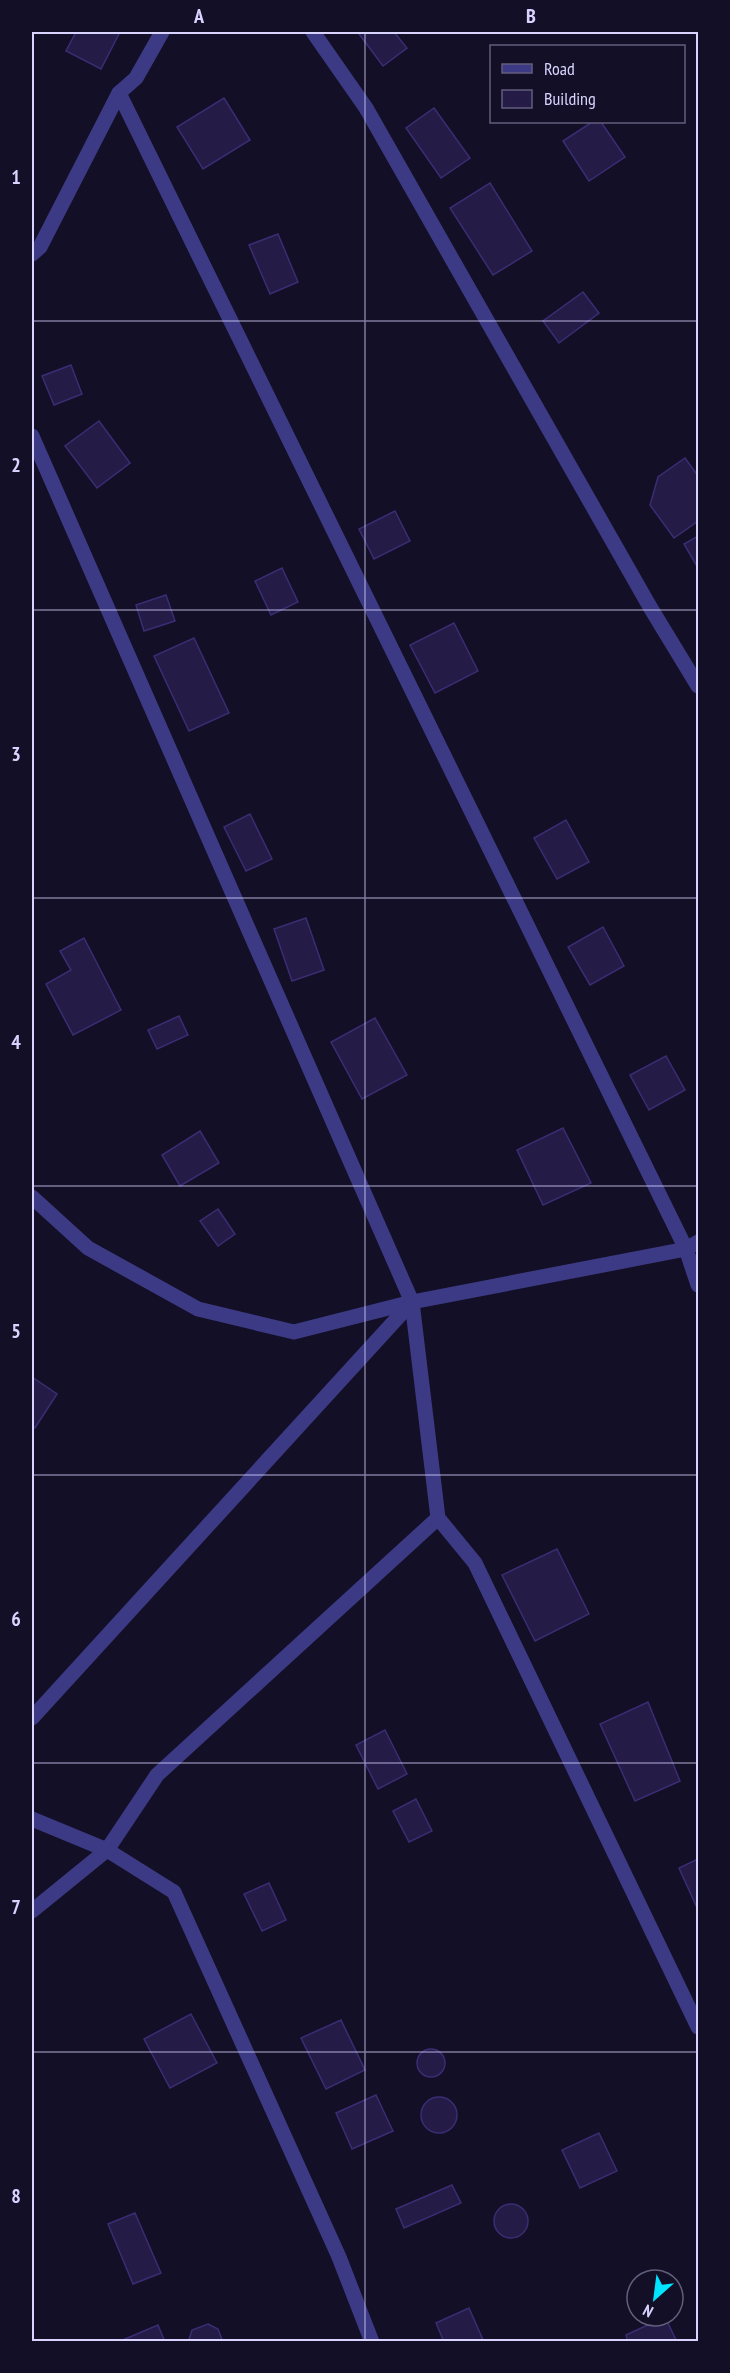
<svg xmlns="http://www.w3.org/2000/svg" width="730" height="2373" viewBox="0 0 730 2373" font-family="'PT Sans Narrow',sans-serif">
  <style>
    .building { fill: #241b47; stroke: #3b2d73; stroke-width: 1.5 }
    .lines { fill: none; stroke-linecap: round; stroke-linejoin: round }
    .minor { stroke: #3d3a85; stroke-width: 15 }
    .grid { fill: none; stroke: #d9d4ff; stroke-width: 1.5; stroke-opacity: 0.55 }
    .neatline { fill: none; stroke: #d9d4ff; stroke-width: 2 }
    .grid-label { font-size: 20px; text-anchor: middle; font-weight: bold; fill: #d9d4ff }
  </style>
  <rect width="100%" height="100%" fill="#130f26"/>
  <g class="building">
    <path d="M76 32H120L101 69 66 51Z"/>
    <path d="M363 32H394L407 48 383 66 359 34Z"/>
    <path d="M224 98 250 140 203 169 177 127Z"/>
    <path d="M434 108 470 158 441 178 406 128Z"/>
    <path d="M592 122H601L625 157 589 181 563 141Z"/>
    <path d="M490 183 532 251 493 275 450 208Z"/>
    <path d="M278 234 298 282 270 294 249 245Z"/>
    <path d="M583 292 599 313 559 343 543 321Z"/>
    <path d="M71 365 82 394 54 405 42 376Z"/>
    <path d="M99 421 130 463 97 488 65 446Z"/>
    <path d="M685 458 698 476V521L674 538 650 505 658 477Z"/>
    <path d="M395 511 410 541 374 559 359 529Z"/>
    <path d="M698 536V568L684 544Z"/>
    <path d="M282 568 298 602 271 615 255 581Z"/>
    <path d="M166 595 175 621 144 631 136 605Z"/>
    <path d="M454 623 478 671 435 693 410 645Z"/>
    <path d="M194 638 229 713 189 731 154 656Z"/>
    <path d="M250 814 272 859 246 871 224 827Z"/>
    <path d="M566 820 589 862 557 879 534 838Z"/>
    <path d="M306 918 324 970 292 981 274 929Z"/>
    <path d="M603 927 624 966 590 985 568 947Z"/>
    <path d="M84 938 121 1010 73 1035 46 984 71 970 60 951Z"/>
    <path d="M179 1016 188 1035 157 1049 148 1030Z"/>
    <path d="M375 1018 407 1075 362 1099 331 1042Z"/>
    <path d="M666 1056 685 1090 649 1110 630 1075Z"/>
    <path d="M563 1128 591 1183 543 1205 517 1150Z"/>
    <path d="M200 1131 219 1163 180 1186 162 1155Z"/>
    <path d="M218 1209 235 1234 218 1246 200 1221Z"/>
    <path d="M32 1377 57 1394 35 1428 32 1426Z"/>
    <path d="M557 1549 589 1614 535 1641 502 1575Z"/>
    <path d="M648 1702 680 1781 635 1801 600 1724Z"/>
    <path d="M385 1730 407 1774 378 1789 356 1745Z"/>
    <path d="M416 1799 432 1831 409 1842 393 1811Z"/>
    <path d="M698 1859V1910L679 1868Z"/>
    <path d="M269 1883 286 1920 262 1931 244 1894Z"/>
    <path d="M191 2014 217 2063 170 2088 144 2039Z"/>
    <path d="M341 2020 365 2070 326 2089 301 2038Z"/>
    <circle cx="431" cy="2063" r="14"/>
    <path d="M376 2095 393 2131 352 2149 336 2113Z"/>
    <circle cx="439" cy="2115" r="18"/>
    <path d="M599 2133 617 2171 580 2188 562 2150Z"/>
    <path d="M452 2185 461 2203 404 2228 396 2209Z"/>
    <circle cx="511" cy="2221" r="17"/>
    <path d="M135 2213 161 2273 133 2284 108 2224Z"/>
    <path d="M469 2308 484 2342H444L436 2323Z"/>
    <path d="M665 2317 677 2342H628L626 2335Z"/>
    <path d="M208 2324 218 2329 223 2342H188L192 2330Z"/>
    <path d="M158 2325 165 2342H118Z"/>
  </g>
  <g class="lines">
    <g class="minor">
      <path d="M313 32 366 108 650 607 698 686"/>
      <path d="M119 93 686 1249 698 1285"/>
      <path d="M32 254 40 247 119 93 136 78 162 32"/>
      <path d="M32 436 412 1302 438 1518 475 1563 698 2027"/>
      <path d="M32 1197 88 1248 198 1309 294 1332 412 1302 686 1249 698 1242"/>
      <path d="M32 1718 412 1302"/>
      <path d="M32 1819 107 1850 174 1892 339 2257 372 2342"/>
      <path d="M32 1911 107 1850 157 1775 438 1518"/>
    </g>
  </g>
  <path class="grid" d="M365 32V2342M32 321H698M32 610H698M32 898H698M32 1186H698M32 1475H698M32 1763H698M32 2052H698"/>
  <rect width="730" height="2373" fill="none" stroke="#130f26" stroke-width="66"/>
  <rect x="490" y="45" width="195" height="78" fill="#130f26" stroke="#625e7d" stroke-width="1.5"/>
  <rect x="502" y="64" width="30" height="9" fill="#3d3a85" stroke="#625e7d" stroke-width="1.5"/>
  <text x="544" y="75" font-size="18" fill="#d9d4ff">Road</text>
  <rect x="502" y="90" width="30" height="18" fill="#241b47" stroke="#625e7d" stroke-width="1.5"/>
  <text x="544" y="105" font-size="18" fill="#d9d4ff">Building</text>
  <g transform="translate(655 2298) rotate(208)"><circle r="28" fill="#130f26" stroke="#625e7d" stroke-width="1.5"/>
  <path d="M0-4.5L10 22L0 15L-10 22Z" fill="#00e5ff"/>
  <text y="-9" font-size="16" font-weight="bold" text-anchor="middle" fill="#d9d4ff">N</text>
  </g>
  <rect x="33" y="33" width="664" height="2307" class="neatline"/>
  <g class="grid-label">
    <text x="199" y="23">A</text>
    <text x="531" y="23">B</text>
    <text x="16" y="184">1</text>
    <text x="16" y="472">2</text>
    <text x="16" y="761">3</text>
    <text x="16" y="1049">4</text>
    <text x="16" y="1338">5</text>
    <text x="16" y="1626">6</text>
    <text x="16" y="1914">7</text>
    <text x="16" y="2203">8</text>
  </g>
</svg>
